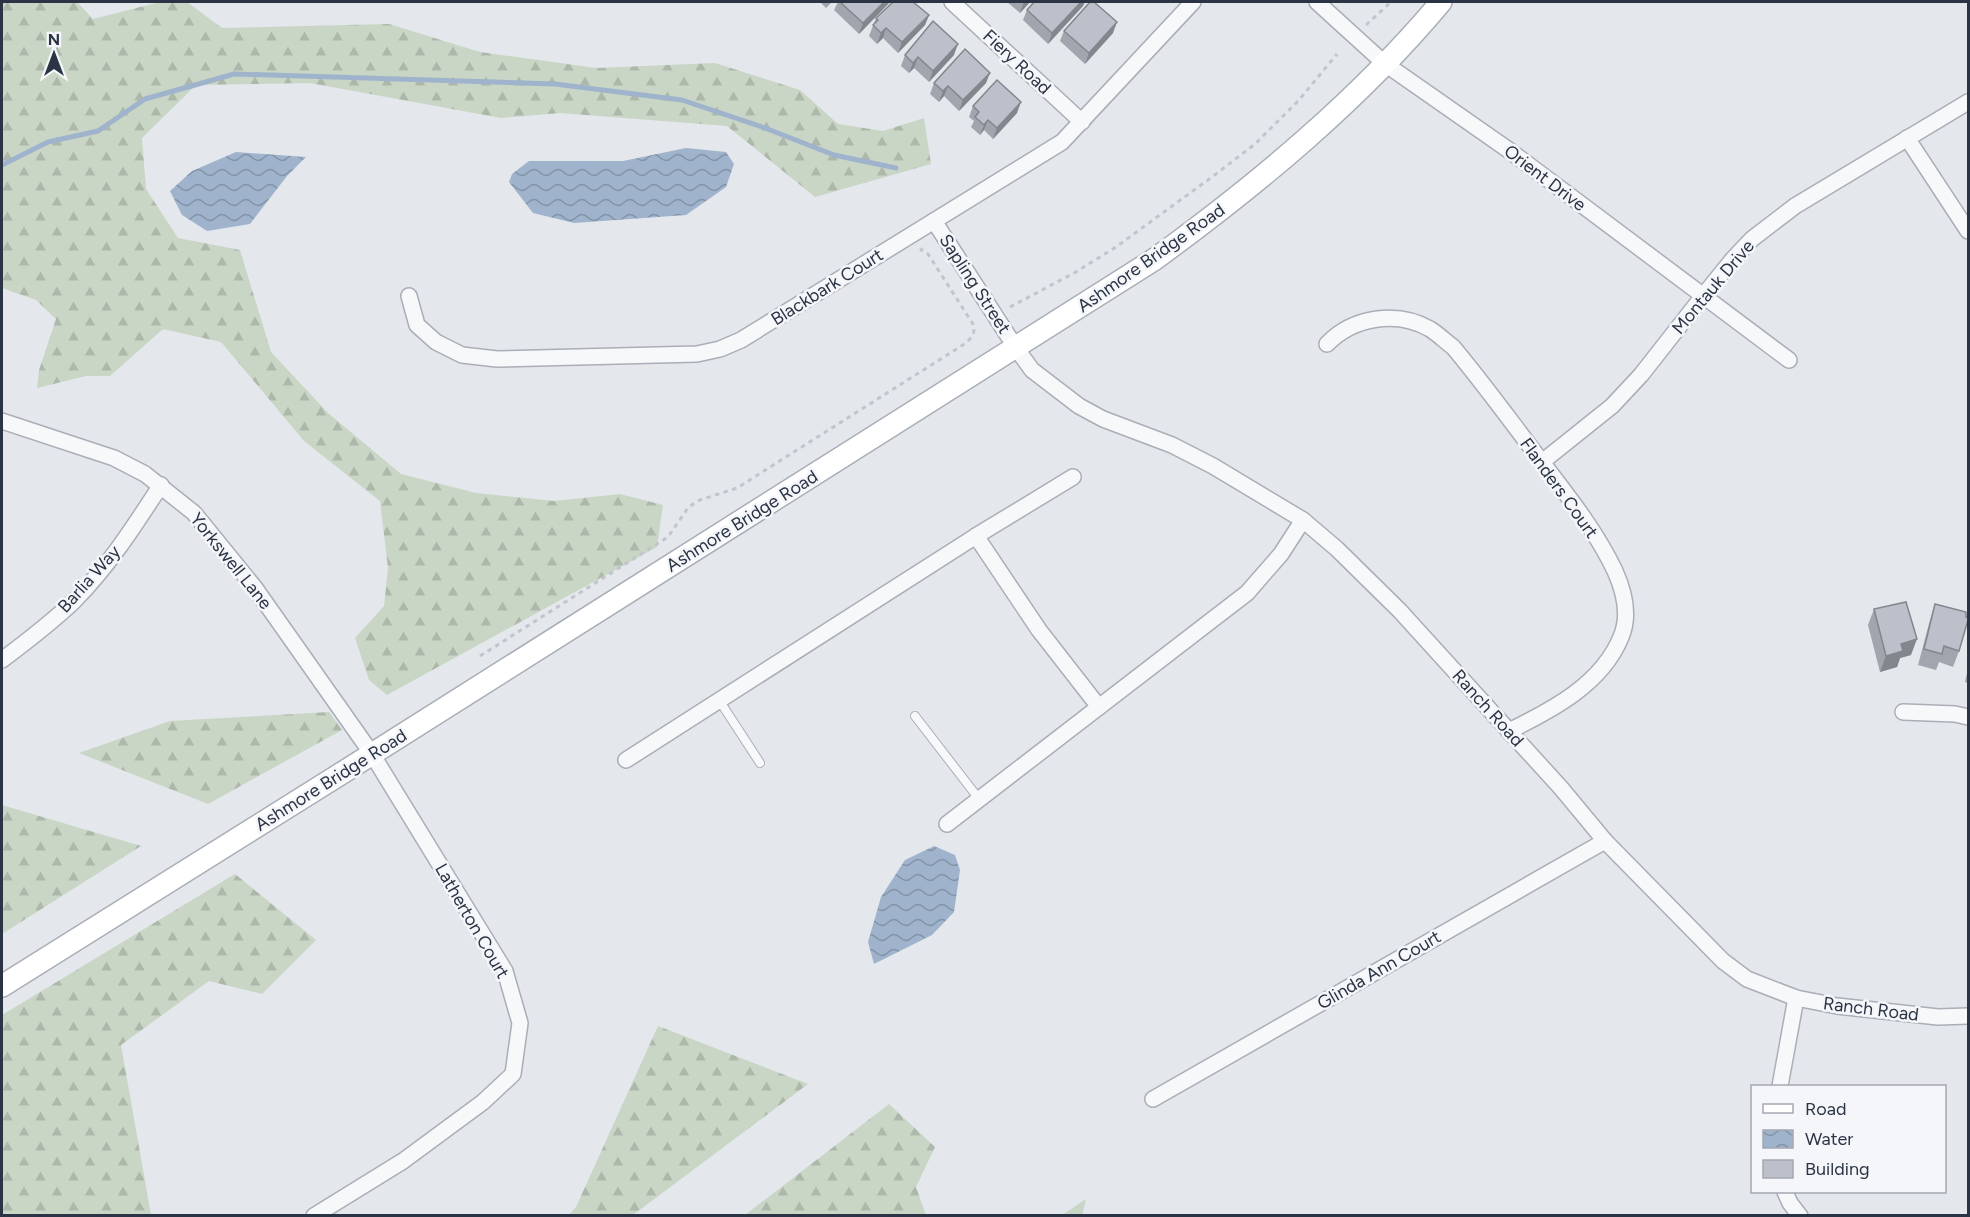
<svg xmlns="http://www.w3.org/2000/svg" width="1970" height="1217" viewBox="0 0 1970 1217" font-family="Figtree,sans-serif">
  <style>
    .forest { fill: url(#forest-firs) }
    .water { fill: url(#water-waves) }
    .lines { fill: none; stroke-linecap: round; stroke-linejoin: round }
    .stream { stroke: #9fb4cc; stroke-width: 5 }
    .lane-casing { stroke: #a9aeb7; stroke-width: 10 }
    .street-casing { stroke: #a9aeb7; stroke-width: 18 }
    .secondary-casing { stroke: #a9aeb7; stroke-width: 24 }
    .path { stroke: #c2c5cb; stroke-width: 3; stroke-dasharray: 4.5 4.5; stroke-linecap: butt }
    .lane { stroke: #f7f8fa; stroke-width: 8 }
    .street { stroke: #f7f8fa; stroke-width: 15 }
    .secondary { stroke: #fff; stroke-width: 21 }
    .wall { fill: #a1a5ae }
    .shaded-wall { fill: #83868d }
    .building { fill: #bbc0ca; stroke: #83868d; stroke-width: 1.5 }
    .labels { text-anchor: middle; dominant-baseline: central; stroke-width: 5; stroke-linejoin: round; paint-order: stroke }
    .street-label { font-size: 18px; fill: #2b3445; stroke: #f4f6f9 }
  </style>
  <defs>
    <pattern id="forest-firs" width="22" height="20" patternUnits="userSpaceOnUse" patternTransform="scale(1.5)"><rect width="22" height="20" fill="#c9d6c5"/><path d="M5 1l3.5 6h-7zM16 11l3.5 6h-7z" fill="#adb8ab"/></pattern>
    <pattern id="water-waves" width="16" height="10" patternUnits="userSpaceOnUse" patternTransform="scale(1.5)"><rect width="16" height="10" fill="#9fb4cc"/><path d="M0 5q4-4 8 0t8 0" fill="none" stroke="#8293a7"/></pattern>
  </defs>
  <rect width="100%" height="100%" fill="#e4e7ec"/>
  <g class="forest">
    <path d="M2 2H77L93 19 160 2H187L222 28 389 24 480 52 596 68 715 63 800 90 838 124 883 131 924 118 931 164 815 197 727 126 560 113 501 118 310 83 196 85 142 138 146 189 178 238 240 250 271 352 328 413 401 474 476 493 554 501 620 494 663 505 657 547 387 695 369 680 355 638 384 606 388 568 380 501 304 441 221 342 163 329 110 376H86L37 388 39 370 56 319 36 300 2 288Z"/>
    <path d="M329 712 342 730 208 804 79 753 170 721Z"/>
    <path d="M2 805 141 846 2 934Z"/>
    <path d="M235 874 316 940 262 994 209 981 121 1045 151 1215H2V1015Z"/>
    <path d="M658 1026 808 1084 633 1215H569L576 1207Z"/>
    <path d="M889 1104 935 1147 916 1187 926 1215H745Z"/>
    <path d="M1086 1199 1082 1215H1062Z"/>
  </g>
  <g class="water">
    <path d="M686 148 726 152 734 164 726 187 686 215 574 223 533 213 509 182 512 174 529 161H623Z"/>
    <path d="M236 152 306 157 287 176 250 224 207 231 182 215 170 191 192 171Z"/>
    <path d="M934 846 955 855 960 870 954 912 932 935 874 964 868 942 881 897 905 860Z"/>
  </g>
  <g class="lines">
    <path class="stream" d="M2 165 48 142 98 131 145 99 234 74 555 84 682 100 765 128 834 155 896 168"/>
    <g class="lane-casing">
      <g id="lane">
        <path d="M719 700 760 763"/>
        <path d="M915 716 979 799"/>
      </g>
    </g>
    <g class="street-casing">
      <g id="street">
        <path d="M952 2 1082 122"/>
        <path d="M1317 2 1384 63 1510 151 1789 360"/>
        <path d="M1907 138 1968 231"/>
        <path d="M934 221 1016 348 1032 370 1079 406 1103 419 1172 445 1213 466 1303 520 1337 549 1400 611 1561 788 1605 841 1723 961 1747 979 1796 998 1837 1006 1938 1017 1968 1016"/>
        <path d="M409 296 417 325 436 342 462 355 497 359 697 354 720 349 741 340 1062 142 1193 2"/>
        <path d="M1327 344C1353 317 1397 310 1430 329 1438 334 1445 341 1453 347 1484 384 1512 423 1542 462 1568 496 1596 531 1615 571 1624 591 1630 616 1621 637 1602 684 1552 710 1509 731"/>
        <path d="M2 421 114 458 145 474 194 513 255 588 372 754 505 971 520 1023 513 1074 483 1102 403 1161 314 1216"/>
        <path d="M1542 462 1612 406 1641 375 1703 296 1733 259 1752 239 1795 206 1968 102"/>
        <path d="M976 536 1039 630 1099 707"/>
        <path d="M2 660C26 642 52 622 74 601 108 567 135 525 161 485"/>
        <path d="M1903 712 1955 714 1968 717"/>
        <path d="M626 760 976 536 1073 477"/>
        <path d="M947 824 1247 593 1281 554 1303 520"/>
        <path d="M1780 1086 1796 998"/>
        <path d="M1153 1099 1605 841"/>
        <path d="M1785 1192 1790 1203 1800 1216"/>
      </g>
    </g>
    <g class="secondary-casing">
      <path id="secondary" d="M2 986 342 773 1155 259C1259 183 1359 100 1441 2"/>
    </g>
    <g class="path">
      <path d="M1366 25 1391 2"/>
      <path d="M1010 307 1074 273 1116 247 1212 177 1255 144 1299 100 1337 54"/>
      <path d="M480 656 668 537 688 508 697 501 737 488 966 343C972 337 976 332 973 324L928 254 921 250 923 247"/>
    </g>
    <use href="#lane" class="lane"/>
    <use href="#street" class="street"/>
    <use href="#secondary" class="secondary"/>
  </g>
  <g class="wall">
    <path d="M820 2H832L826 8Z"/>
    <path d="M838 2H890L859 34 834 10Z"/>
    <path d="M1007 2H1030L1020 13Z"/>
    <path d="M1083 6 1048 44 1023 20 1027 10Z"/>
    <path d="M929 15 925 25 898 53 883 38 877 44 869 36 876 18Z"/>
    <path d="M1064 31 1113 33 1085 64 1060 41Z"/>
    <path d="M905 55H954L929 82 914 68 909 73 901 66Z"/>
    <path d="M934 83H986L959 111 944 96 939 102 930 94Z"/>
    <path d="M973 106 1017 113 993 139 984 130 980 135 971 127 974 121 969 117Z"/>
    <path d="M1935 604 1959 651 1953 667 1939 662 1936 670 1918 665 1930 620Z"/>
    <path d="M1874 609 1911 655 1900 658 1897 667 1880 672 1868 625Z"/>
    <path d="M1968 668V683L1965 682Z"/>
  </g>
  <g class="shaded-wall">
    <path d="M884 2H890L859 34 863 23Z"/>
    <path d="M1024 2H1030L1020 13Z"/>
    <path d="M1081 2H1085L1083 6 1048 44 1052 33Z"/>
    <path d="M929 15 925 25 898 53 902 42Z"/>
    <path d="M1117 22 1113 33 1085 64 1089 53Z"/>
    <path d="M886 28 883 38 877 44 881 33Z"/>
    <path d="M958 44 954 55 929 82 933 71Z"/>
    <path d="M918 57 914 68 909 73 913 63Z"/>
    <path d="M990 73 986 83 959 111 963 100Z"/>
    <path d="M948 86 944 96 939 102 943 91Z"/>
    <path d="M1021 102 1017 113 993 139 997 128Z"/>
    <path d="M988 120 984 130 980 135 984 125Z"/>
    <path d="M1917 639 1911 655 1900 658 1897 667 1880 672 1886 656 1901 644Z"/>
  </g>
  <g class="building">
    <path d="M840 2H884L863 23Z"/>
    <path d="M893 2H913L929 15 902 42 886 28 881 33 873 25 878 20 876 18Z"/>
    <path d="M1034 2H1081L1052 33 1027 10Z"/>
    <path d="M1090 2H1094L1117 22 1089 53 1064 31Z"/>
    <path d="M933 21 958 44 933 71 918 57 913 63 905 55Z"/>
    <path d="M965 49 990 73 963 100 948 86 943 91 934 83Z"/>
    <path d="M997 80 1021 102 997 128 988 120 984 125 975 117 979 112 973 106Z"/>
    <path d="M1906 602 1917 639 1901 644 1903 651 1886 656 1874 609Z"/>
    <path d="M1935 604 1966 612V617H1968V620L1959 651 1944 646 1942 654 1924 649Z"/>
  </g>
  <g class="labels">
    <g class="street-label">
      <text transform="translate(1017 62) rotate(43)">Fiery Road</text>
      <text transform="translate(1545 178) rotate(37)">Orient Drive</text>
      <text transform="translate(1151 258) rotate(-35)">Ashmore Bridge Road</text>
      <text transform="translate(975 284) rotate(57)">Sapling Street</text>
      <text transform="translate(827 287) rotate(-32)">Blackbark Court</text>
      <text transform="translate(1713 287) rotate(-50)">Montauk Drive</text>
      <text transform="translate(1559 488) rotate(54)">Flanders Court</text>
      <text transform="translate(742 521) rotate(-32)">Ashmore Bridge Road</text>
      <text transform="translate(231 561) rotate(51)">Yorkswell Lane</text>
      <text transform="translate(89 579) rotate(-48)">Barlia Way</text>
      <text transform="translate(1488 708) rotate(48)">Ranch Road</text>
      <text transform="translate(331 780) rotate(-32)">Ashmore Bridge Road</text>
      <text transform="translate(472 921) rotate(60)">Latherton Court</text>
      <text transform="translate(1379 970) rotate(-30)">Glinda Ann Court</text>
      <text transform="translate(1871 1009) rotate(7)">Ranch Road</text>
    </g>
  </g>
  <rect width="1970" height="1217" fill="none" stroke="#2b3445" stroke-width="6"/>
  <rect x="1751" y="1085" width="195" height="108" fill="#f4f6f9" stroke="#a4a8b1" stroke-width="1.5"/>
  <rect x="1763" y="1104" width="30" height="9" fill="#ffffff" stroke="#a4a8b1" stroke-width="1.5"/>
  <text x="1805" y="1115" font-size="18" fill="#2b3445">Road</text>
  <rect x="1763" y="1130" width="30" height="18" fill="url(#water-waves)" stroke="#a4a8b1" stroke-width="1.5"/>
  <text x="1805" y="1145" font-size="18" fill="#2b3445">Water</text>
  <rect x="1763" y="1160" width="30" height="18" fill="#bbc0ca" stroke="#a4a8b1" stroke-width="1.5"/>
  <text x="1805" y="1175" font-size="18" fill="#2b3445">Building</text>
  <g transform="translate(54 54)" stroke="#f4f6f9" stroke-width="4.5" paint-order="stroke">
  <path d="M0-4.5L10 22L0 15L-10 22Z" fill="#2b3445"/>
  <text y="-9" font-size="16" font-weight="bold" text-anchor="middle" fill="#2b3445">N</text>
  </g>
</svg>
